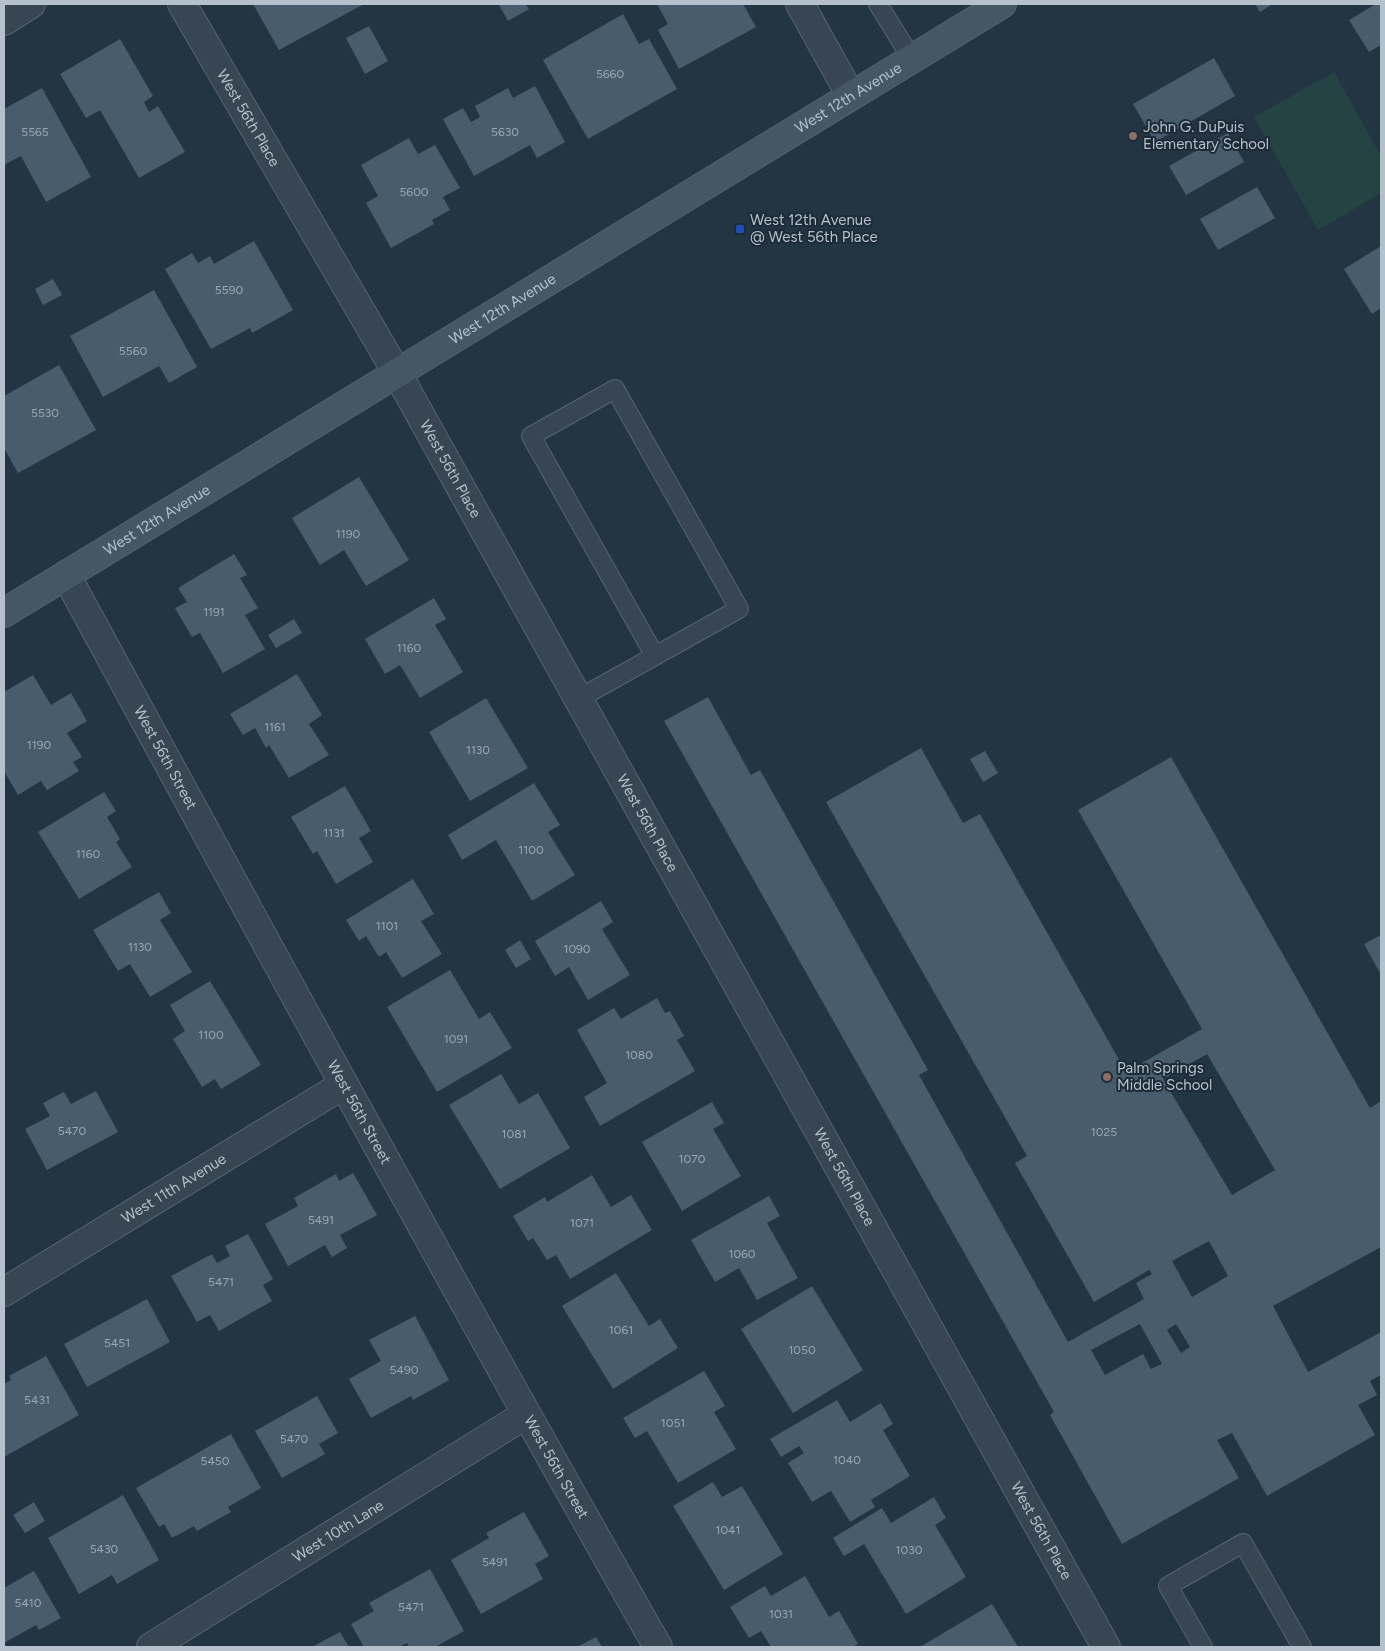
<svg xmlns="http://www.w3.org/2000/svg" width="1385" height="1651" viewBox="0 0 1385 1651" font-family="Figtree,sans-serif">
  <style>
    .green { fill: #254342 }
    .building { fill: #495c6b; fill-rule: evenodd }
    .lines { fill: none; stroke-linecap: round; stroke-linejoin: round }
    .service-casing { stroke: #55646f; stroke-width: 20 }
    .minor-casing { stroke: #55646f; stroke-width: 30 }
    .tertiary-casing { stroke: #55646f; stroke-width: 30 }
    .secondary-casing { stroke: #55646f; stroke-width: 30 }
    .service { stroke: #374652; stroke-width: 18 }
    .minor { stroke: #374652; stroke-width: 28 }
    .tertiary { stroke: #374652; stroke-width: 28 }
    .secondary { stroke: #455665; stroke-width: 28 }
    .education-dot { fill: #8d6e63; stroke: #1c2b37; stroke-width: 2 }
    .transit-dot { fill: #1a4fb4; stroke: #1c2b37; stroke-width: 2 }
    .labels { text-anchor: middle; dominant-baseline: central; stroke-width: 4; stroke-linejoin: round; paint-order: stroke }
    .number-label { font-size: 12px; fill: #99a8b4 }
    .street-label { font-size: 15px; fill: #b4c1cc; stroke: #1c2b37 }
    .poi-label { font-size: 15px; fill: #b4c1cc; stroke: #1c2b37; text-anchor: start }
  </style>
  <rect width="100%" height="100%" fill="#233542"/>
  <path class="green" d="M1334 72 1381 156V193L1318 230 1254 117Z"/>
  <g class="building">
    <path d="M253 4H364L279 50Z"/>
    <path d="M501 4H525L529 9 508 21 499 5Z"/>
    <path d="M657 4H743L756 27 679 69 658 30 668 24Z"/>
    <path d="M1255 4H1273L1260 12Z"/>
    <path d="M1376 4H1381V45L1369 52 1349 20Z"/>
    <path d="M623 14 639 44 649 39 677 89 588 139 543 60Z"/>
    <path d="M369 26 388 61 365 74 346 38Z"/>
    <path d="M120 39 153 96 144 102 149 112 158 106 185 152 139 178 100 110 86 118 60 74Z"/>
    <path d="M1214 58 1235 96 1155 142 1133 104Z"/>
    <path d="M535 86 565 142 537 158 530 145 474 176 443 119 463 108 471 122 480 117 475 106 508 88 513 98Z"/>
    <path d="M42 88 91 177 46 202 21 156 4 165V109Z"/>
    <path d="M1228 133 1244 162 1186 195 1169 166Z"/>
    <path d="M409 138 418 154 435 145 460 188 443 197 450 210 432 220 434 224 391 248 366 203 378 196 361 165Z"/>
    <path d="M1257 187 1275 218 1218 250 1200 219Z"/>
    <path d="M254 241 293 310 252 333 250 328 211 349 165 269 192 253 198 263 210 256 214 264Z"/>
    <path d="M1381 246V308L1372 314 1344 269Z"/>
    <path d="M53 279 62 295 43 305 35 289Z"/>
    <path d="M154 290 197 367 169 383 159 366 103 397 70 336Z"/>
    <path d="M59 365 96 430 18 473 4 448V396Z"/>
    <path d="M359 477 409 560 366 586 344 550 320 565 292 518Z"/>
    <path d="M234 554 247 575 240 578 258 608 245 615 265 649 223 673 200 633 192 637 175 608 187 602 178 588Z"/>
    <path d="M434 598 446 619 435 625 463 672 420 698 400 665 385 674 365 639Z"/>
    <path d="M294 619 302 633 276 648 268 635Z"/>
    <path d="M297 674 322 715 309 724 329 755 289 778 269 745 266 748 255 728 243 735 230 714Z"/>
    <path d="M33 675 51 705 71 693 87 721 67 733 82 757 73 762 79 771 47 790 41 781 18 795 4 771V692Z"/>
    <path d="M708 697 751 775 760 770 928 1070 919 1075 1068 1342 1144 1299 1136 1283 1152 1274 1149 1270 1094 1302 1015 1163 1027 1156 826 802 921 748 963 823 980 814 1126 1072 1202 1029 1078 810 1171 757 1370 1108 1381 1101V1247L1273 1306 1308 1372 1381 1332V1375L1370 1381 1377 1395 1358 1405 1375 1435 1267 1496 1232 1433 1217 1440 1239 1478 1122 1544 1050 1415 1054 1412 664 721ZM1207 1054 1275 1170 1232 1195 1163 1079ZM1209 1241 1228 1276 1192 1297 1172 1261ZM1140 1324 1162 1364 1151 1369 1143 1354 1105 1375 1091 1350ZM1176 1324 1190 1347 1181 1353 1167 1330Z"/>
    <path d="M486 698 528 768 470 801 429 732Z"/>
    <path d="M985 751 998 773 983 782 970 759Z"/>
    <path d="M534 783 560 825 548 832 575 875 532 901 496 840 462 860 448 835Z"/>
    <path d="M345 786 371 831 359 838 373 862 336 884 317 851 313 854 291 817Z"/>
    <path d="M104 792 116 811 107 817 120 839 116 842 132 867 79 899 38 832Z"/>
    <path d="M413 879 434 914 421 921 442 954 402 978 386 952 379 957 366 936 359 941 346 920Z"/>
    <path d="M159 892 171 913 160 920 192 972 150 997 130 964 118 971 93 930Z"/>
    <path d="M601 901 613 922 602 929 630 975 588 1000 569 967 555 976 535 941Z"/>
    <path d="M1381 935V975L1364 944Z"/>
    <path d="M520 940 531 959 516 968 505 950Z"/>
    <path d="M450 970 479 1019 490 1012 512 1048 437 1092 387 1007Z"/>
    <path d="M210 981 261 1065 221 1089 215 1079 202 1087 173 1039 185 1031 170 1005Z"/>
    <path d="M657 998 665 1013 670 1011 684 1036 677 1040 695 1071 600 1126 584 1097 607 1083 577 1030 614 1008 621 1019Z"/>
    <path d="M501 1074 519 1104 538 1093 570 1148 500 1189 449 1105Z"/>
    <path d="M96 1091 118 1132 47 1170 25 1129 50 1116 43 1103 64 1092 71 1104Z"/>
    <path d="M712 1102 724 1123 713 1129 741 1176 682 1211 642 1142Z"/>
    <path d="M353 1173 377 1215 340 1235 347 1248 332 1257 325 1245 288 1266 265 1224 298 1206 294 1198 336 1174 339 1181Z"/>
    <path d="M592 1175 611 1207 631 1195 652 1230 570 1279 556 1255 547 1260 533 1238 528 1241 513 1216 545 1197 547 1202Z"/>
    <path d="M769 1196 780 1216 767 1223 798 1278 757 1300 739 1268 715 1282 691 1240Z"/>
    <path d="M248 1234 273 1279 263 1285 272 1301 219 1331 210 1315 197 1322 171 1276 212 1254 217 1263 230 1256 225 1246Z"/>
    <path d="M616 1273 649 1326 660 1319 678 1348 613 1389 562 1306Z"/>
    <path d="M812 1286 863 1370 793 1413 741 1329Z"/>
    <path d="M147 1299 170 1342 87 1387 64 1344Z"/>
    <path d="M415 1316 449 1380 413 1400 411 1396 371 1418 349 1379 381 1361 369 1340Z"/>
    <path d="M46 1356 79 1415 4 1457V1384L11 1380 9 1376Z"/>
    <path d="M704 1371 725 1406 714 1412 736 1449 678 1483 647 1431 635 1438 623 1418Z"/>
    <path d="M317 1396 338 1433 319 1444 325 1454 282 1478 255 1431Z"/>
    <path d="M837 1400 850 1422 881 1403 893 1424 883 1430 910 1476 871 1500 875 1507 850 1522 831 1491 812 1502 788 1463 804 1453 799 1446 781 1457 770 1439Z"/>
    <path d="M231 1434 261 1488 228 1507 231 1512 197 1531 194 1526 172 1538 164 1524 159 1527 136 1488Z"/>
    <path d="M713 1482 722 1497 742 1486 783 1554 724 1590 673 1506Z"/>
    <path d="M123 1495 159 1560 117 1584 112 1575 79 1594 48 1538Z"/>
    <path d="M934 1497 946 1518 935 1525 966 1577 906 1614 864 1544 844 1556 833 1538 882 1508 891 1523Z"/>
    <path d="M34 1502 45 1521 25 1533 13 1515Z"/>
    <path d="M524 1512 549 1556 535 1564 543 1579 481 1614 451 1560 489 1538 486 1533Z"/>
    <path d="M430 1569 464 1631 435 1647H409L407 1643 399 1647H364L351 1624 374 1611 369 1603Z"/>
    <path d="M34 1571 61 1618 39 1630 36 1625 4 1643V1588Z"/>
    <path d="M805 1576 829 1617 839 1611 858 1644 852 1647H771L761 1631 749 1638 730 1607 765 1586 771 1596Z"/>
    <path d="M992 1604 1018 1647H920Z"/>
    <path d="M340 1632 349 1647H312Z"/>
    <path d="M596 1637 602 1647H577Z"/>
  </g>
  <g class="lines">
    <g class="service-casing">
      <g id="service">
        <path d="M878 4 912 59"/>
        <path d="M578 699 739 609 615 389 531 436 655 656"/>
        <path d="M1203 1647 1168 1586 1243 1543 1302 1647"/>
      </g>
    </g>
    <g class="minor-casing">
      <g id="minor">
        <path id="s1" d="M182 4 397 373"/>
        <path d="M800 4 851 96"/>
        <path d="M4 21 31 4"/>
        <path id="s2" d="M66 575C261 934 456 1292 658 1647"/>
        <path id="s3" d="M4 1292 343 1085"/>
        <path id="s4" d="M151 1647 525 1415"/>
      </g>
    </g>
    <g class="tertiary-casing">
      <g id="tertiary">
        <path id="s5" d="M397 373 1106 1647"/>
      </g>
    </g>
    <g class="secondary-casing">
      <g id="secondary">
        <path id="s6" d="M4 613 1002 4"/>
      </g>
    </g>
    <use href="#service" class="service"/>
    <use href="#minor" class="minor"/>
    <use href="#tertiary" class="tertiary"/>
    <use href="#secondary" class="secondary"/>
  </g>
  <g class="education-dot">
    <circle cx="1133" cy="136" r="5"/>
    <circle cx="1107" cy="1077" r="5"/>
  </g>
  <rect class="transit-dot" x="735" y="224" width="10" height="10" rx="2.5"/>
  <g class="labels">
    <g class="number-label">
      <text x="610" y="74">5660</text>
      <text x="35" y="132">5565</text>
      <text x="505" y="132">5630</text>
      <text x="414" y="192">5600</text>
      <text x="229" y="290">5590</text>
      <text x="133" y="351">5560</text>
      <text x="45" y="413">5530</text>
      <text x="348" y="534">1190</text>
      <text x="214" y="612">1191</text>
      <text x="409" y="648">1160</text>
      <text x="275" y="727">1161</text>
      <text x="39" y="745">1190</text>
      <text x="478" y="750">1130</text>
      <text x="334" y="833">1131</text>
      <text x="531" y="850">1100</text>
      <text x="88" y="854">1160</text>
      <text x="387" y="926">1101</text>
      <text x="140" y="947">1130</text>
      <text x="577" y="949">1090</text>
      <text x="211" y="1035">1100</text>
      <text x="456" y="1039">1091</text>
      <text x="639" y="1055">1080</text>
      <text x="72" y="1131">5470</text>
      <text x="1104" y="1132">1025</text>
      <text x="514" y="1134">1081</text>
      <text x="692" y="1159">1070</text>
      <text x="321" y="1220">5491</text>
      <text x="582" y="1223">1071</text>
      <text x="742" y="1254">1060</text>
      <text x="221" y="1282">5471</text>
      <text x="621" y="1330">1061</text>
      <text x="117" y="1343">5451</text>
      <text x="802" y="1350">1050</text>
      <text x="404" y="1370">5490</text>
      <text x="37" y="1400">5431</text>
      <text x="673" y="1423">1051</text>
      <text x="294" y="1439">5470</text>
      <text x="847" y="1460">1040</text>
      <text x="215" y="1461">5450</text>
      <text x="728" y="1530">1041</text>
      <text x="104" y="1549">5430</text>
      <text x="909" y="1550">1030</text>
      <text x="495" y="1562">5491</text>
      <text x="28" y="1603">5410</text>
      <text x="411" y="1607">5471</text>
      <text x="781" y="1614">1031</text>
    </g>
    <g class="street-label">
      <text stroke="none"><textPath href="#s6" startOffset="989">West 12th Avenue</textPath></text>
      <text stroke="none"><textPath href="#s1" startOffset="132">West 56th Place</textPath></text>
      <text stroke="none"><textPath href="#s6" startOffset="584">West 12th Avenue</textPath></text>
      <text stroke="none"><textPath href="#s5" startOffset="110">West 56th Place</textPath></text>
      <text stroke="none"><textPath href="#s6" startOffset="179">West 12th Avenue</textPath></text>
      <text stroke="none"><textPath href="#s2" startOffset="208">West 56th Street</textPath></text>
      <text stroke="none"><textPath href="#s5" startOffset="515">West 56th Place</textPath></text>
      <text stroke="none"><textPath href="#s2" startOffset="612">West 56th Street</textPath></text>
      <text stroke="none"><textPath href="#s5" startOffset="920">West 56th Place</textPath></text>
      <text stroke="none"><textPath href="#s3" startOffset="199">West 11th Avenue</textPath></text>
      <text stroke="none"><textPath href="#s2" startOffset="1018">West 56th Street</textPath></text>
      <text stroke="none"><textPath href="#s4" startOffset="220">West 10th Lane</textPath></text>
      <text stroke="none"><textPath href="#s5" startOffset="1325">West 56th Place</textPath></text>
    </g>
    <g class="poi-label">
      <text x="1143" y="127">John G. DuPuis<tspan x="1143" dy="17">Elementary School</tspan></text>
      <text x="750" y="220">West 12th Avenue<tspan x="750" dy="17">@ West 56th Place</tspan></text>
      <text x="1117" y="1068">Palm Springs<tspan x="1117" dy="17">Middle School</tspan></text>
    </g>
  </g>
  <rect width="1385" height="1651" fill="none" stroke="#b4c1cc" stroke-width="10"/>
</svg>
